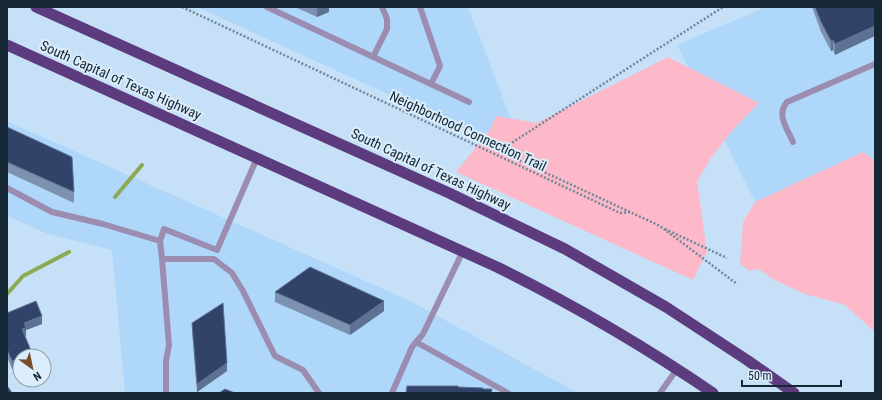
<svg xmlns="http://www.w3.org/2000/svg" width="882" height="400" viewBox="0 0 882 400" font-family="'Roboto Condensed',sans-serif">
  <style>
    .built { fill: #afd7f9 }
    .green { fill: #fdb9c9 }
    .lines { fill: none; stroke-linecap: round; stroke-linejoin: round }
    .stream { stroke: #8da951; stroke-width: 4 }
    .path { stroke: #708799; stroke-width: 2.5; stroke-dasharray: 2 2; stroke-linecap: butt }
    .service { stroke: #9b8db0; stroke-width: 6 }
    .trunk { stroke: #5c3c7f; stroke-width: 11 }
    .wall { fill: #7c92b0 }
    .shaded-wall { fill: #5e7294 }
    .building { fill: #314369; stroke: #5e7294 }
    .labels { text-anchor: middle; dominant-baseline: central; stroke-width: 4; stroke-linejoin: round; paint-order: stroke }
    .street-label { font-size: 14px; fill: #152634; stroke: #dbedfb }
  </style>
  <rect width="100%" height="100%" fill="#c6e1f7"/>
  <g class="built">
    <path d="M197 7H468L511 119 480 136Z"/>
    <path d="M766 7H875V161L863 152 755 202 677 45Z"/>
    <path d="M7 121 408 300 578 393H125L112 250 48 234 7 216Z"/>
  </g>
  <g class="green">
    <path d="M668 57 759 103 731 132 711 158 697 181 707 252 693 280 456 172 490 130 496 116 537 123Z"/>
    <path d="M863 152 875 161V332L845 305 805 294 774 280 759 269 749 271 740 264 743 222 755 202Z"/>
  </g>
  <g class="lines">
    <g class="stream">
      <path d="M115 197 142 165"/>
      <path d="M7 294 23 276 69 252"/>
    </g>
    <g class="path">
      <path d="M182 7 620 213 630 212 660 226 737 284"/>
      <path d="M630 212 499 151 723 7"/>
      <path d="M665 229 727 258"/>
    </g>
    <g class="service">
      <path d="M267 7 469 102"/>
      <path d="M420 7 440 66 431 84"/>
      <path d="M373 57 387 29V19L382 7"/>
      <path d="M793 142C787 128 776 115 787 102L875 64"/>
      <path d="M7 188 52 212 103 224 160 241 164 229 217 250 257 158"/>
      <path d="M160 241 162 259"/>
      <path d="M416 342 508 393"/>
      <path d="M166 393V361L169 345 162 259H214L232 273 243 291 275 356 303 370 319 393"/>
      <path d="M392 393 412 347 423 334 463 251"/>
      <path d="M660 393 677 369"/>
    </g>
    <g class="trunk">
      <path d="M36 7 449 193 565 249 666 307 747 360 794 393"/>
      <path d="M7 45 497 267C572 304 644 346 713 393"/>
    </g>
  </g>
  <g class="wall">
    <path d="M295 7H329V12L317 17Z"/>
    <path d="M812 7H875L835 55 833 50 831 51 821 32Z"/>
    <path d="M7 127 74 192V203L7 172Z"/>
    <path d="M275 292 384 311 350 335 275 302Z"/>
    <path d="M7 313 42 324 26 330V336H25L32 356 12 369 7 357Z"/>
    <path d="M192 323 227 371 197 392 192 331Z"/>
  </g>
  <g class="shaded-wall">
    <path d="M317 7H329V12L317 17Z"/>
    <path d="M875 26V36L835 55V44Z"/>
    <path d="M833 40V50L831 51V41Z"/>
    <path d="M384 301V311L350 335V325Z"/>
    <path d="M42 316V324L26 330V336L22 337V329L24 323Z"/>
    <path d="M32 353V356H24Z"/>
    <path d="M20 358V366L12 369V361Z"/>
    <path d="M227 363V371L197 392V384Z"/>
  </g>
  <g class="building">
    <path d="M815 7H875V26L835 44 833 40 831 41 821 22Z"/>
    <path d="M7 127 72 157 74 192 7 162Z"/>
    <path d="M310 267 384 301 350 325 275 292Z"/>
    <path d="M36 301 42 316 24 323 26 328 22 329 32 353 24 356H20V358L12 361 7 349V313Z"/>
    <path d="M223 303 227 363 197 384 192 323Z"/>
    <path d="M407 386H458V387L483 388V389H492L491 393H496H406Z"/>
    <path d="M7 387H8L12 393H7Z"/>
    <path d="M225 389 235 393H219Z"/>
  </g>
  <g class="labels">
    <g class="street-label">
      <text transform="translate(121 80) rotate(24)">South Capital of Texas Highway</text>
      <text transform="translate(468 131) rotate(25)">Neighborhood Connection Trail</text>
      <text transform="translate(431 169) rotate(25)">South Capital of Texas Highway</text>
    </g>
  </g>
  <rect width="882" height="400" fill="none" stroke="#152634" stroke-width="16"/>
  <g transform="translate(32 368) rotate(147)"><circle r="19" fill="#dbedfb" stroke="#8c9dab"/>
  <path d="M0-3L7 15L0 10L-7 15Z" fill="#76502c"/>
  <text y="-6" font-size="11" font-weight="bold" text-anchor="middle" fill="#152634">N</text>
  </g>
  <path d="M742 380v6h99v-6" fill="none" stroke="#152634" stroke-width="2"/>
  <text x="748" y="380" font-size="12" fill="#152634" stroke="#dbedfb" stroke-width="3" paint-order="stroke">50 m</text>
</svg>
